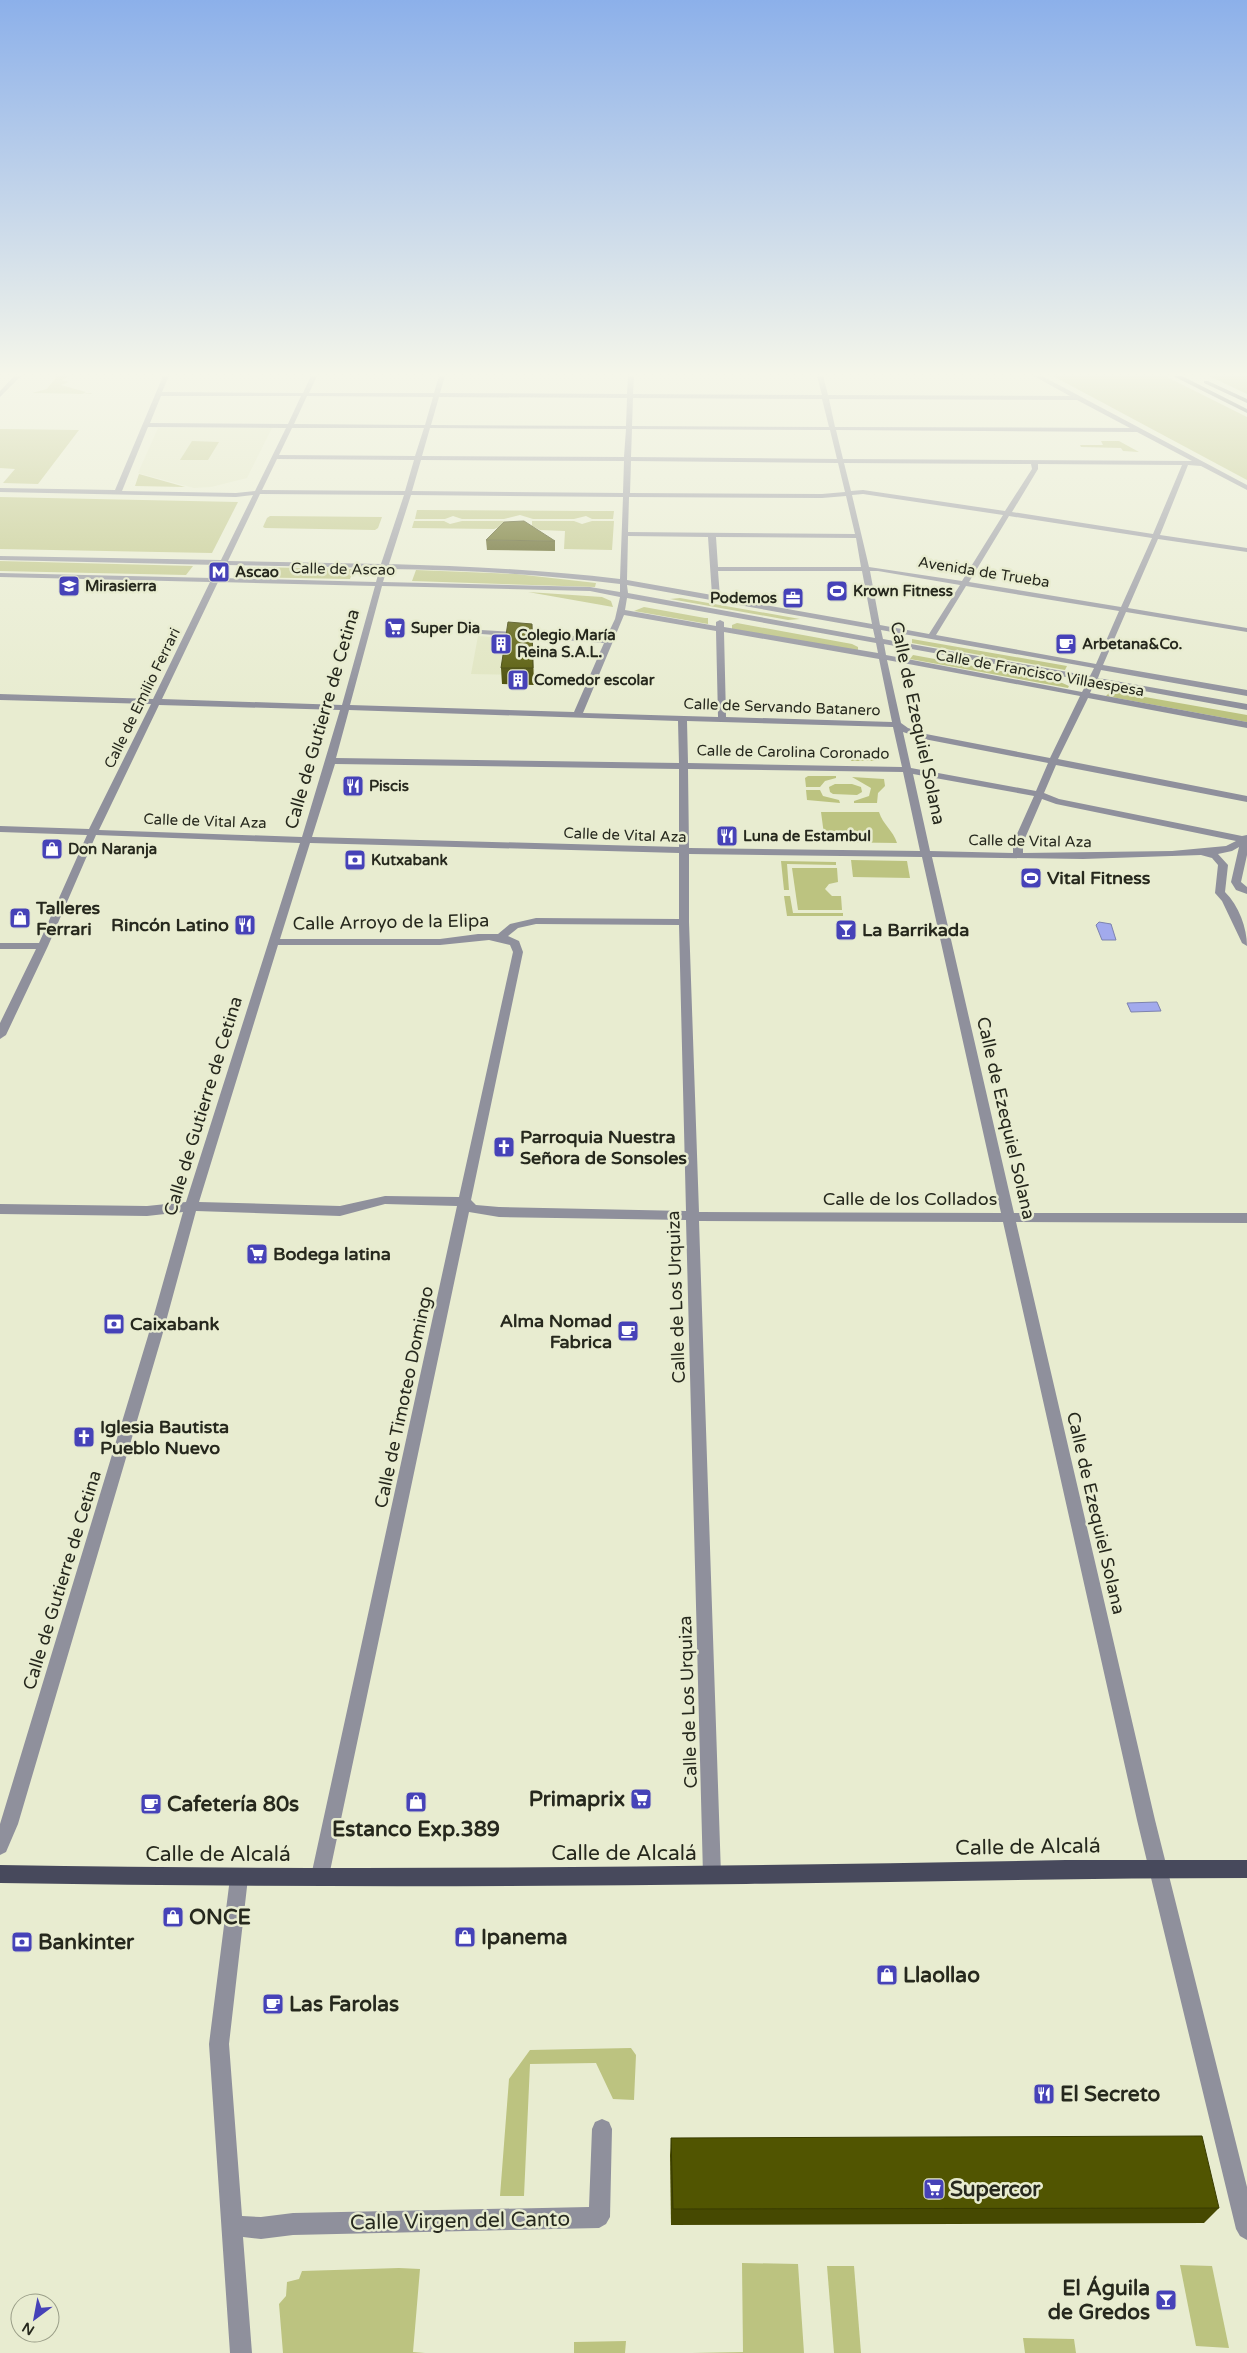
<svg xmlns="http://www.w3.org/2000/svg" width="1247" height="2353" viewBox="0 0 1247 2353" font-family="'Varela Round',sans-serif">
  <style>
    .built { fill: #e0e5c1 }
    .green { fill: #bcc380 }
    .water { fill: #a2aaed; stroke: #7d83af }
    .lines { fill: none; stroke-linecap: round; stroke-linejoin: round }
    .minor { fill: #8f909c; fill-rule: evenodd }
    .major { fill: #47495c; fill-rule: evenodd }
    .wall { fill: #464901 }
    .building { fill: #515501; stroke: #393c01 }
    .labels { text-anchor: middle; dominant-baseline: central; stroke-width: 5; stroke-linejoin: round; paint-order: stroke }
    .far-street-label { font-size: 15px; fill: #26281d; stroke: #e8ecd0 }
    .far-poi-label { font-size: 15px; font-weight: bold; fill: #26281d; stroke: #e8ecd0; text-anchor: start }
    .street-label { font-size: 18px; fill: #26281d; stroke: #e8ecd0 }
    .poi-label { font-size: 18px; font-weight: bold; fill: #26281d; stroke: #e8ecd0; text-anchor: start }
    .near-poi-label { font-size: 21px; font-weight: bold; fill: #26281d; stroke: #e8ecd0; text-anchor: start }
    .near-street-label { font-size: 21px; fill: #26281d; stroke: #e8ecd0 }
  </style>
  <rect width="100%" height="100%" fill="#e8ecd0"/>
  <g class="built">
    <path d="M158 428H272L247 478 211 487 194 488 138 473Z"/>
    <path d="M478 636 528 640 519 657 535 670 533 675 471 674Z"/>
  </g>
  <g class="green">
    <path d="M57 376H69L62 380 69 382 61 385 86 392 82 394 92 393 91 394 32 393 47 389Z"/>
    <path d="M1053 376H1165L1247 417V480Z"/>
    <path d="M1209 376H1247V394Z"/>
    <path d="M0 429 79 430 38 484 3 483 15 469 0 468Z"/>
    <path d="M192 441 219 442 208 460H180Z"/>
    <path d="M1101 441H1119L1139 452 1123 451 1121 448 1081 447 1080 445H1103Z"/>
    <path d="M139 474 185 487 135 486Z"/>
    <path d="M0 497 238 502 212 553 0 549Z"/>
    <path d="M417 510 591 511H614L613 519H592L586 516 574 519H533L520 515 504 519H462L453 516 445 519H415Z"/>
    <path d="M270 516 382 517 378 528 375 530 265 528 263 527 267 518Z"/>
    <path d="M414 521H444L450 524 462 521H504L503 526 494 529 412 528Z"/>
    <path d="M532 521H574L582 524 592 521H614L612 550 564 549 565 531 540 530 532 526Z"/>
    <path d="M0 561 193 566 186 575 0 571Z"/>
    <path d="M251 567 354 569 350 579 246 577Z"/>
    <path d="M416 570 516 574 596 583 595 587 412 581Z"/>
    <path d="M528 592 602 597 611 601 613 607Z"/>
    <path d="M680 598 800 619 788 620 670 599Z"/>
    <path d="M644 607 705 618H708V624L634 611Z"/>
    <path d="M737 623 852 644 858 647V652L732 630V625Z"/>
    <path d="M912 639 1067 666 1065 670 912 643Z"/>
    <path d="M913 655 1060 682 1069 686 1068 688 910 659Z"/>
    <path d="M1111 691 1247 715V722L1106 696Z"/>
    <path d="M849 749 880 750 881 758 873 761H851Z"/>
    <path d="M808 776H836V778L825 781 820 787H806L805 778Z"/>
    <path d="M852 777 884 779 885 786 878 793 877 803H854V801L869 796 871 788Z"/>
    <path d="M835 784H852L861 787 862 792 857 795 833 794 830 792 829 787Z"/>
    <path d="M806 790H820L823 796 839 800 840 803 807 800Z"/>
    <path d="M821 812H879C883 825 893 830 897 843L825 842Z"/>
    <path d="M851 860 907 861 910 878 853 877Z"/>
    <path d="M781 861 836 862V865L787 864 789 890H784Z"/>
    <path d="M792 868H837L838 882 829 884 825 889 832 896H841L842 910H798Z"/>
    <path d="M784 896H790L793 913H843V916H787Z"/>
    <path d="M631 2048 636 2055 634 2100 613 2099 596 2063 530 2064 524 2196H500L509 2079 530 2050Z"/>
    <path d="M742 2263 798 2264 804 2353H692L743 2352Z"/>
    <path d="M1180 2265 1212 2266 1229 2348 1196 2346Z"/>
    <path d="M827 2266H854L861 2353H834Z"/>
    <path d="M399 2268 420 2269 413 2352 425 2353H283L279 2304 286 2296 287 2282 299 2279 302 2271Z"/>
    <path d="M1023 2338 1074 2339 1076 2353H1025Z"/>
    <path d="M626 2341 625 2353H574V2342Z"/>
  </g>
  <g class="water">
    <path d="M1099 922 1111 924 1116 940H1102L1096 925Z"/>
    <path d="M1157 1002 1161 1011 1131 1012 1127 1003Z"/>
  </g>
  <g class="lines">
    <g class="minor">
      <path d="M14 376H21L0 397V391Z"/>
      <path d="M163 376H169L162 392 303 393 311 376H317L309 393H434L439 376H445L440 393 627 394 628 376H634L633 394 822 395 817 376H823L828 395 1070 396 1034 376H1042L1247 485V490L1201 466 1188 465 1160 535 1247 548V552L1158 539 1128 608 1247 628V632L1126 612 1103 665 1247 690V696L1101 670 1098 678 1247 704V710L1095 682 1090 693 1247 722V728L1088 698 1058 759 1247 796V802L1056 765 1044 793 1059 799 1242 836 1247 835V855L1241 882 1247 887V894L1236 890 1231 882 1239 847 1232 851 1218 854 1228 865 1225 892C1239 906 1247 928 1247 946L1242 943 1222 901 1215 893 1218 865 1212 858 1201 855 1083 859 932 857 1014 1213H1247V1223L1016 1222 1155 1820 1247 2187V2240L1240 2236 1236 2229 1137 1820 1003 1222 699 1221 721 1875 718 1881 712 1884 706 1881 703 1875 686 1220 499 1217 469 1212 329 1876 326 1882 320 1885 314 1882 311 1876 457 1206 385 1204 340 1216 196 1211 162 1336 18 1824 6 1852 0 1855V1824L148 1336 183 1212 147 1216 0 1214V1204L147 1206 186 1202 300 843 96 835 48 946 6 1035 0 1039V1023L36 949H0V943H39L87 835 0 832V826L89 829 151 704 0 700V694L153 699 210 582 0 577V573L212 578 219 565 0 560V556L221 560 253 495 236 497 0 492V488L115 490ZM161 396H301L288 424 150 423ZM307 396 433 397 425 425 294 424ZM439 397 627 398 626 426 431 425ZM633 398 822 399 829 427 632 426ZM829 399 1077 400 1130 428 835 427ZM148 427 286 428 255 491 236 493 122 491ZM292 428H424L415 456 279 455ZM430 428 626 429 624 457 422 456ZM632 429 830 430 837 459 631 457ZM836 430 1137 432 1192 461 843 459ZM277 459 414 460 405 491 262 490ZM421 460 624 461 623 493 412 491ZM631 461 838 463 845 492 822 494 630 493ZM844 463 1031 464 1032 469 1005 511 863 490 851 491ZM1038 464 1182 465 1153 534 1012 512 1038 469ZM260 494 404 495 381 564 228 561ZM863 494 1003 515 962 581 869 567 852 495ZM411 495 623 497 620 579C543 570 466 566 389 564ZM846 496 855 534 628 532 629 497 822 498ZM1009 516 1152 538 1121 607 969 582ZM628 536 708 537 712 595 627 580ZM716 537 856 538 861 567H718ZM226 565 380 568 376 582 220 578ZM387 569C465 570 542 574 620 584V592L590 587 383 582ZM718 571H862L872 624 720 597ZM870 571H878L960 585 929 634 880 625ZM218 582 375 586 342 705 162 699ZM627 585 873 629 875 638 628 593ZM382 586 590 591 620 597 615 619 606 638 481 630 477 632 481 634 604 643 574 712 350 705ZM966 586 1119 611 1096 664 936 635ZM627 598 876 643 878 653 724 627V622L720 620 716 622V626L625 610ZM624 615 716 631 718 717 583 713ZM881 630 1094 668 1090 676 883 639ZM724 632 879 659 892 722 726 717ZM884 644 1088 681 1082 692 886 655ZM887 660 1080 696 1050 758 926 734 908 728 901 723ZM159 705 340 710 302 837 99 830ZM349 710 678 721 679 763 336 758ZM687 721 893 727 902 767 688 763ZM903 732 924 739 1048 763 1036 791 911 768ZM335 764 679 769V847L312 837ZM688 769 903 772 920 851 689 848ZM913 774 1034 796 1013 843V853L930 851ZM1042 799 1056 804 1236 841 1226 846 1172 851 1023 853V843ZM310 843 679 853V919L536 918 510 924 498 934H478L440 939H280ZM689 854 922 857 1001 1213 699 1212 689 922ZM536 924 679 925 686 1211 499 1207 476 1205 471 1200 523 952 519 941 508 936 518 928ZM489 940 510 945 513 952 459 1197 385 1196 340 1206 199 1202 278 945H440Z"/>
      <path d="M239 1869 245 1872 248 1878 229 2044 242 2216 261 2217 293 2213 589 2207 592 2129 595 2122 602 2119 609 2122 612 2129 610 2217 606 2224 599 2228 293 2235 261 2239 243 2237 252 2353H230L209 2044 230 1878 233 1872Z"/>
    </g>
    <g class="major">
      <path d="M1173 376H1182L1247 409V413Z"/>
      <path d="M1204 381H1208L1247 399V403L1204 383Z"/>
      <path d="M1066 1860H1247V1878C1080 1878 913 1882 746 1884 497 1887 248 1887 0 1883V1865C355 1871 711 1867 1066 1860Z"/>
    </g>
  </g>
  <g class="wall">
    <path d="M486 540 555 541V551L487 550Z"/>
    <path d="M532 624 534 685 502 684 501 668Z"/>
    <path d="M671 2138 1219 2208 1204 2223 671 2225 670 2155Z"/>
  </g>
  <g class="building">
    <path d="M524 521 555 541 486 540 504 522Z"/>
    <path d="M508 622 532 624 533 668H501Z"/>
    <path d="M1202 2136 1219 2208 673 2209 671 2138Z"/>
  </g>
  <linearGradient id="sky" x2="0" y2="1"><stop stop-color="#8cb0ea"/><stop offset="0.53" stop-color="#f5f6ea"/><stop offset="1" stop-color="#f5f6ea" stop-opacity="0"/></linearGradient>
  <rect width="1247" height="706" fill="url(#sky)"/>
  <defs>
    <g id="metro-square" transform="scale(1.125)"><rect x="-9" y="-9" width="18" height="18" rx="4" fill="#4642b8" stroke="#e8ecd0"/><path d="M-5.5 5V-5H-3L0 0L3-5H5.5V5H3V-.5L0 4L-3-.5V5Z" fill="#fff"/></g>
    <g id="school-square" transform="scale(1.125)"><rect x="-9" y="-9" width="18" height="18" rx="4" fill="#4642b8" stroke="#e8ecd0"/><path d="M0-5L7-2L0 1L-7-2ZM-4 1L0 2.5L4 1V4Q0 6-4 4Z" fill="#fff"/></g>
    <g id="stadium-square" transform="scale(1.125)"><rect x="-9" y="-9" width="18" height="18" rx="4" fill="#4642b8" stroke="#e8ecd0"/><path d="M0-5a6.5 5 0 1 0 0 10a6.5 5 0 1 0 0-10ZM-3.5-1.8h7v3.6h-7Z" fill="#fff"/></g>
    <g id="office-square" transform="scale(1.125)"><rect x="-9" y="-9" width="18" height="18" rx="4" fill="#4642b8" stroke="#e8ecd0"/><path d="M-6-3h4V-5.5h4V-3h4V5H-6ZM-1-4.5V-3h2v-1.5ZM-6 0V1H6V0Z" fill="#fff"/></g>
    <g id="supermarket-square" transform="scale(1.125)"><rect x="-9" y="-9" width="18" height="18" rx="4" fill="#4642b8" stroke="#e8ecd0"/><path d="M-6-5.5h2.5l.6 2H6L4.5 2H-2.5L-4.4-4H-6ZM-1.5 3.2a1.3 1.3 0 1 0 .1 0ZM3 3.2a1.3 1.3 0 1 0 .1 0Z" fill="#fff"/></g>
    <g id="building-square" transform="scale(1.125)"><rect x="-9" y="-9" width="18" height="18" rx="4" fill="#4642b8" stroke="#e8ecd0"/><path d="M-4-6H4V6H1V3H-1V6H-4ZM-2.5-4.3h1.7v1.8h-1.7ZM.8-4.3h1.7v1.8H.8ZM-2.5-1h1.7V.8h-1.7ZM.8-1h1.7V.8H.8Z" fill="#fff"/></g>
    <g id="cafe-square" transform="scale(1.125)"><rect x="-9" y="-9" width="18" height="18" rx="4" fill="#4642b8" stroke="#e8ecd0"/><path d="M-5.5-4.5H6V0H3Q3 3.5 0 3.5H-2.5Q-5.5 3.5-5.5 0ZM3-3.2v2h1.7v-2ZM-6 4.5H4V6H-6Z" fill="#fff"/></g>
    <g id="restaurant-square" transform="scale(1.125)"><rect x="-9" y="-9" width="18" height="18" rx="4" fill="#4642b8" stroke="#e8ecd0"/><path d="M-5-6h1v4h1v-4h1v4h1v-4h1v5L-1.5 .5V6h-2V.5L-5-1ZM5-6V6H3V1.5H1.5Q1.5-4 5-6Z" fill="#fff"/></g>
    <g id="shop-square" transform="scale(1.125)"><rect x="-9" y="-9" width="18" height="18" rx="4" fill="#4642b8" stroke="#e8ecd0"/><path d="M-5-2.5h2.3a2.7 3.5 0 0 1 5.4 0H5L5.5 6h-11ZM-1.5-2.5h3a1.5 2.3 0 0 0-3 0Z" fill="#fff"/></g>
    <g id="bank-square" transform="scale(1.125)"><rect x="-9" y="-9" width="18" height="18" rx="4" fill="#4642b8" stroke="#e8ecd0"/><path d="M-6-4H6V4H-6ZM0-2.3a2.3 2.3 0 1 0 0 4.6a2.3 2.3 0 1 0 0-4.6Z" fill="#fff"/></g>
    <g id="bar-square" transform="scale(1.125)"><rect x="-9" y="-9" width="18" height="18" rx="4" fill="#4642b8" stroke="#e8ecd0"/><path d="M-6-5H6L.8 .8V4.5H3.5V6h-7V4.5H-.8V.8Z" fill="#fff"/></g>
    <g id="church-square" transform="scale(1.125)"><rect x="-9" y="-9" width="18" height="18" rx="4" fill="#4642b8" stroke="#e8ecd0"/><path d="M-1.2-6h2.4v3.5h3.3v2.4h-3.3V6h-2.4V-.1h-3.3v-2.4h3.3Z" fill="#fff"/></g>
  </defs>
  <g fill-rule="evenodd">
    <use href="#metro-square" x="219" y="572"/>
    <use href="#school-square" x="69" y="586"/>
    <use href="#stadium-square" x="837" y="591"/>
    <use href="#office-square" x="793" y="598"/>
    <use href="#supermarket-square" x="395" y="628"/>
    <use href="#building-square" x="501" y="644"/>
    <use href="#cafe-square" x="1066" y="644"/>
    <use href="#building-square" x="518" y="680"/>
    <use href="#restaurant-square" x="353" y="786"/>
    <use href="#restaurant-square" x="727" y="836"/>
    <use href="#shop-square" x="52" y="849"/>
    <use href="#bank-square" x="355" y="860"/>
    <use href="#stadium-square" x="1031" y="878"/>
    <use href="#shop-square" x="20" y="918"/>
    <use href="#restaurant-square" x="245" y="925"/>
    <use href="#bar-square" x="846" y="930"/>
    <use href="#church-square" x="504" y="1147"/>
    <use href="#supermarket-square" x="257" y="1254"/>
    <use href="#bank-square" x="114" y="1324"/>
    <use href="#cafe-square" x="628" y="1331"/>
    <use href="#church-square" x="84" y="1437"/>
    <use href="#supermarket-square" x="641" y="1799"/>
    <use href="#shop-square" x="416" y="1802"/>
    <use href="#cafe-square" x="151" y="1804"/>
    <use href="#shop-square" x="173" y="1917"/>
    <use href="#shop-square" x="465" y="1937"/>
    <use href="#bank-square" x="22" y="1942"/>
    <use href="#shop-square" x="887" y="1975"/>
    <use href="#cafe-square" x="273" y="2004"/>
    <use href="#restaurant-square" x="1044" y="2094"/>
    <use href="#supermarket-square" x="934" y="2189"/>
    <use href="#bar-square" x="1166" y="2300"/>
  </g>
  <g class="labels">
    <g class="far-street-label">
      <text transform="translate(343 569) rotate(1)">Calle de Ascao</text>
      <text transform="translate(984 572) rotate(9)">Avenida de Trueba</text>
      <text transform="translate(1040 673) rotate(10)">Calle de Francisco Villaespesa</text>
      <text transform="translate(142 698) rotate(-64)">Calle de Emilio Ferrari</text>
      <text transform="translate(782 707) rotate(2)">Calle de Servando Batanero</text>
      <text transform="translate(793 752) rotate(1)">Calle de Carolina Coronado</text>
      <text transform="translate(205 821) rotate(2)">Calle de Vital Aza</text>
      <text transform="translate(625 835) rotate(2)">Calle de Vital Aza</text>
      <text transform="translate(1030 841) rotate(1)">Calle de Vital Aza</text>
    </g>
    <g class="far-poi-label">
      <text x="235" y="572">Ascao</text>
      <text x="85" y="586">Mirasierra</text>
      <text x="853" y="591">Krown Fitness</text>
      <text x="777" y="598" text-anchor="end">Podemos</text>
      <text x="411" y="628">Super Dia</text>
      <text x="517" y="635">Colegio María<tspan x="517" dy="17">Reina S.A.L.</tspan></text>
      <text x="1082" y="644">Arbetana&amp;Co.</text>
      <text x="534" y="680">Comedor escolar</text>
      <text x="369" y="786">Piscis</text>
      <text x="743" y="836">Luna de Estambul</text>
      <text x="68" y="849">Don Naranja</text>
      <text x="371" y="860">Kutxabank</text>
    </g>
    <g class="street-label">
      <text transform="translate(322 719) rotate(-74)">Calle de Gutierre de Cetina</text>
      <text transform="translate(918 723) rotate(78)">Calle de Ezequiel Solana</text>
      <text transform="translate(391 922) rotate(-1)">Calle Arroyo de la Elipa</text>
      <text transform="translate(203 1106) rotate(-73)">Calle de Gutierre de Cetina</text>
      <text transform="translate(1006 1118) rotate(77)">Calle de Ezequiel Solana</text>
      <text x="910" y="1199">Calle de los Collados</text>
      <text transform="translate(676 1297) rotate(-92)">Calle de Los Urquiza</text>
      <text transform="translate(404 1397) rotate(-78)">Calle de Timoteo Domingo</text>
      <text transform="translate(1096 1513) rotate(77)">Calle de Ezequiel Solana</text>
      <text transform="translate(62 1580) rotate(-73)">Calle de Gutierre de Cetina</text>
      <text transform="translate(688 1702) rotate(-92)">Calle de Los Urquiza</text>
    </g>
    <g class="poi-label">
      <text x="1047" y="878">Vital Fitness</text>
      <text x="36" y="908">Talleres<tspan x="36" dy="21">Ferrari</tspan></text>
      <text x="229" y="925" text-anchor="end">Rincón Latino</text>
      <text x="862" y="930">La Barrikada</text>
      <text x="520" y="1137">Parroquia Nuestra<tspan x="520" dy="21">Señora de Sonsoles</tspan></text>
      <text x="273" y="1254">Bodega latina</text>
      <text x="612" y="1321" text-anchor="end">Alma Nomad<tspan x="612" dy="21">Fabrica</tspan></text>
      <text x="130" y="1324">Caixabank</text>
      <text x="100" y="1427">Iglesia Bautista<tspan x="100" dy="21">Pueblo Nuevo</tspan></text>
    </g>
    <g class="near-poi-label">
      <text x="625" y="1799" text-anchor="end">Primaprix</text>
      <text x="167" y="1804">Cafetería 80s</text>
      <text x="416" y="1829" text-anchor="middle">Estanco Exp.389</text>
      <text x="189" y="1917">ONCE</text>
      <text x="481" y="1937">Ipanema</text>
      <text x="38" y="1942">Bankinter</text>
      <text x="903" y="1975">Llaollao</text>
      <text x="289" y="2004">Las Farolas</text>
      <text x="1060" y="2094">El Secreto</text>
      <text x="950" y="2189">Supercor</text>
      <text x="1150" y="2288" text-anchor="end">El Águila<tspan x="1150" dy="24">de Gredos</tspan></text>
    </g>
    <g class="near-street-label">
      <text transform="translate(1028 1847) rotate(-1)">Calle de Alcalá</text>
      <text x="624" y="1853">Calle de Alcalá</text>
      <text x="218" y="1854">Calle de Alcalá</text>
      <text transform="translate(460 2221) rotate(-1)">Calle Virgen del Canto</text>
    </g>
  </g>
  <g transform="translate(35 2318) rotate(212)"><circle r="24" fill="#e8ecd0" stroke="#9a9e88"/>
  <path d="M0-4L9 19L0 12L-9 19Z" fill="#4642b8"/>
  <text y="-8" font-size="14" font-weight="bold" text-anchor="middle" fill="#26281d">N</text>
  </g>
</svg>
